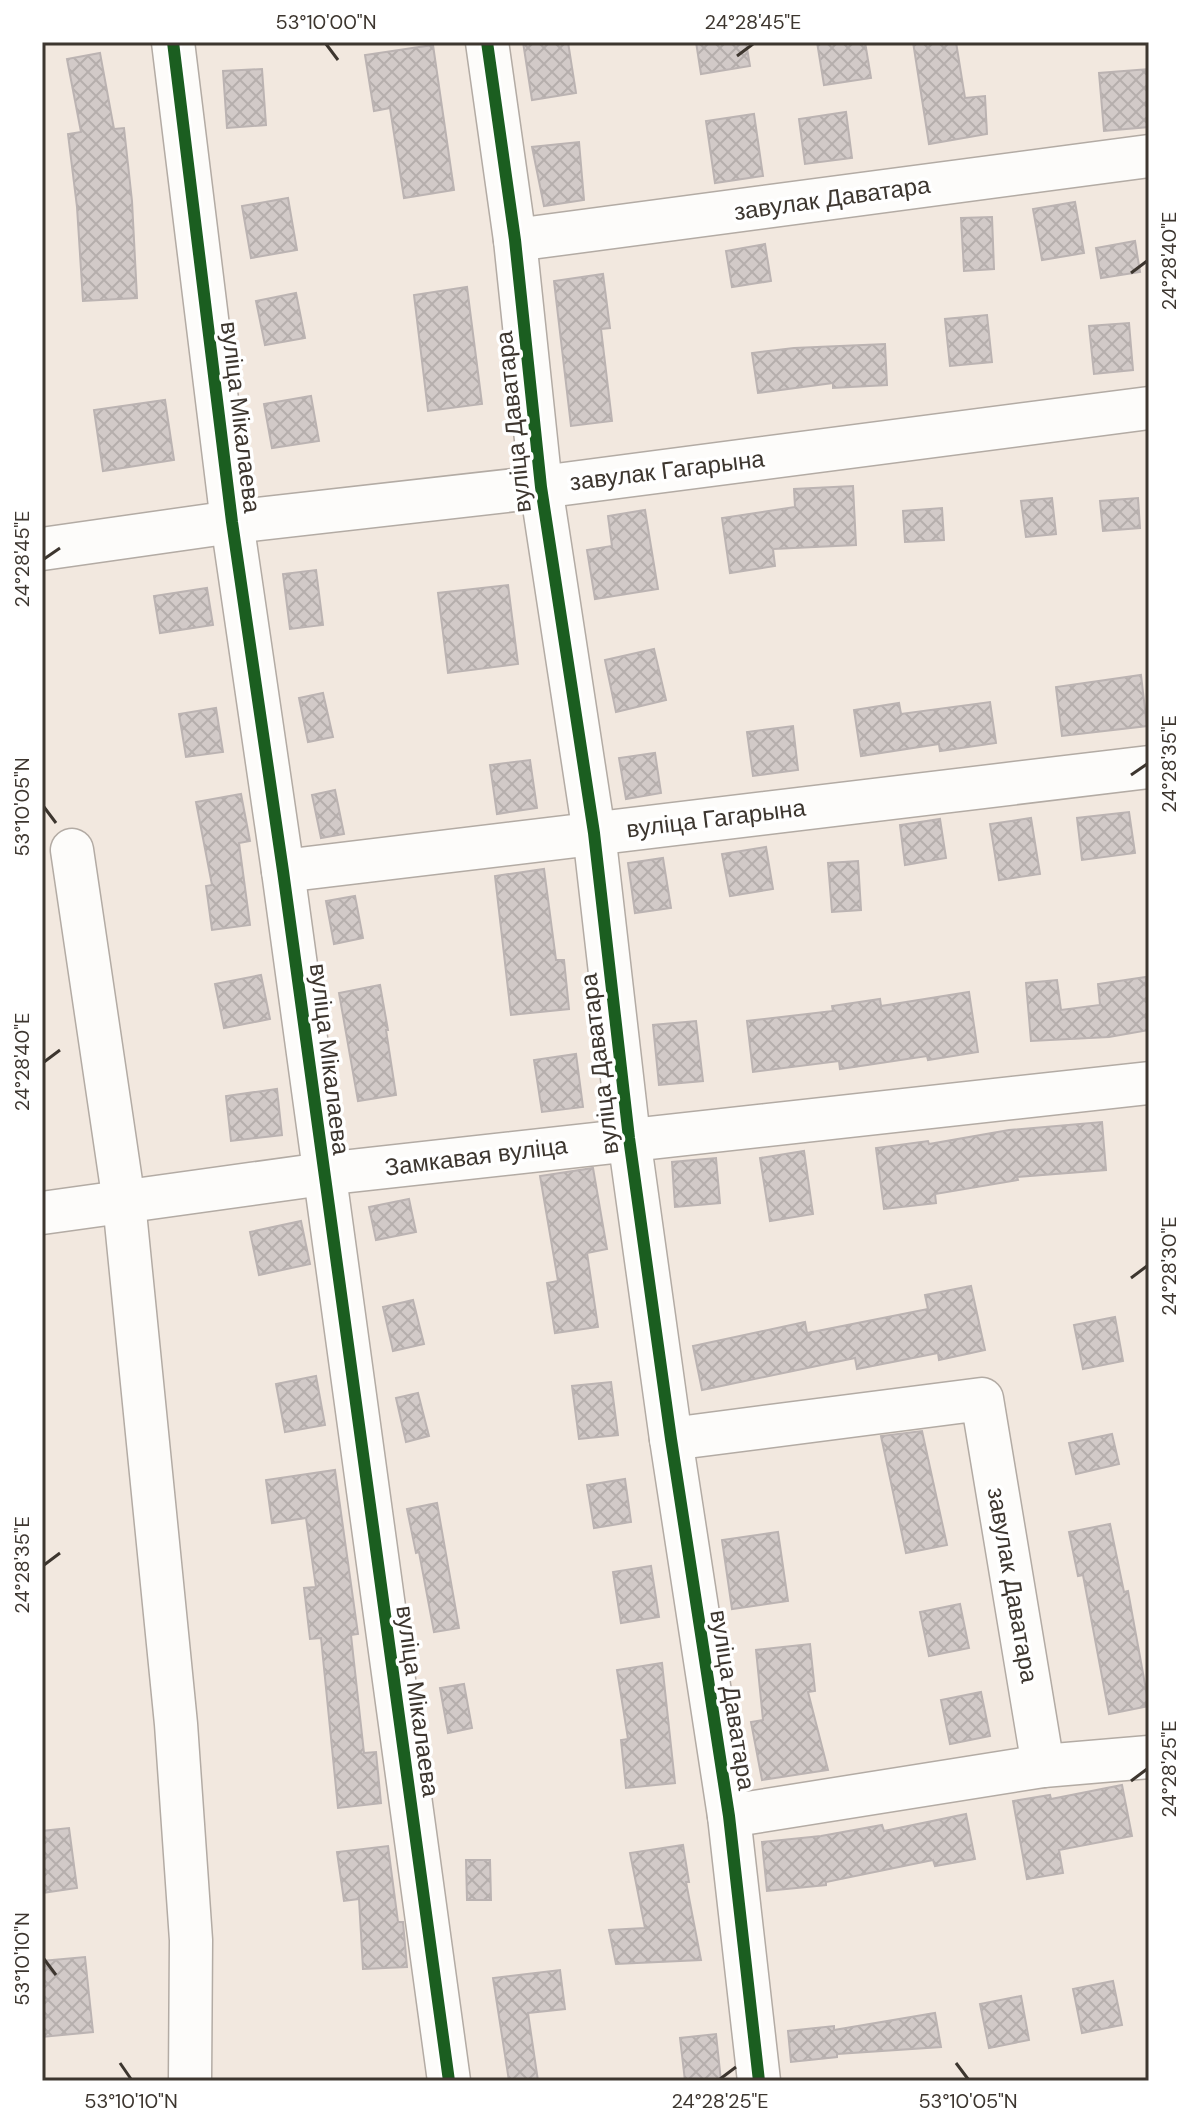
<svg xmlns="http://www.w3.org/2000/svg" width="1191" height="2123" viewBox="0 0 1191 2123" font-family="'DM Sans',sans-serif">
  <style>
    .building { fill: url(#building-cross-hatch); stroke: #bbb3b2; stroke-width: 2 }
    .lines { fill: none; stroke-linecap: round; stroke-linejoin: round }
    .minor-casing { stroke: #b3aba4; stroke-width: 45 }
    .minor { stroke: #fdfcfa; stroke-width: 42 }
    .cycleway-casing { stroke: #fff; stroke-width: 17 }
    .cycleway { stroke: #1b5e20; stroke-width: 12 }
    .ticks { fill: none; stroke: #3d362f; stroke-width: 3 }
    .labels { text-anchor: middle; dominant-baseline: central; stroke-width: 7; stroke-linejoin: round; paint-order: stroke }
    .street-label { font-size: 24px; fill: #3d362f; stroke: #fff }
    .neatline { fill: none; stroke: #3d362f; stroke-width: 3 }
    .ticks-label { font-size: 20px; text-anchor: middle; fill: #3d362f }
  </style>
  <defs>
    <pattern id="building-cross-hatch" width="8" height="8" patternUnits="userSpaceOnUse" patternTransform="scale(2)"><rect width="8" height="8" fill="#d2cac8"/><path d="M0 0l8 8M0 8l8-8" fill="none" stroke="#b5aeac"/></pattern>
  </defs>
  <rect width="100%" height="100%" fill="#f2e8df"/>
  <g class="building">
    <path d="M523 42H568L576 93 532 100Z"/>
    <path d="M696 42H746L750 66 701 74Z"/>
    <path d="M817 42H865L871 78 824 85Z"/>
    <path d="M913 42H956L965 98 985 96 987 134 929 144Z"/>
    <path d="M433 45 454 190 404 198 390 108 374 111 365 55Z"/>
    <path d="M100 53 114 129 124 128 132 201 137 298 83 301 77 207 68 134 81 132 67 59Z"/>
    <path d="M262 69 266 125 227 128 223 71Z"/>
    <path d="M1149 69V127L1104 131 1099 73Z"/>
    <path d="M846 112 852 158 805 164 799 119Z"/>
    <path d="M754 114 763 176 715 183 706 121Z"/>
    <path d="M579 142 584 200 544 206 532 147Z"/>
    <path d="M288 198 297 250 251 258 242 206Z"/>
    <path d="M1075 202 1084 253 1042 260 1033 209Z"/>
    <path d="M992 217 994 269 964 271 961 218Z"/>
    <path d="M1135 241 1140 272 1101 278 1096 248Z"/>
    <path d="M765 244 771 281 732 287 726 251Z"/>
    <path d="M603 274 610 328 601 329 612 421 571 426 554 281Z"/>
    <path d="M467 287 482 404 428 411 414 295Z"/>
    <path d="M296 293 305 338 265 345 256 301Z"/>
    <path d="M987 315 992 362 950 366 945 319Z"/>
    <path d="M1129 323 1133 370 1094 374 1089 326Z"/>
    <path d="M885 344 887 385 833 388V383L758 393 752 353 794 348Z"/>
    <path d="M311 396 319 441 272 448 264 404Z"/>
    <path d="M165 400 174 460 103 471 94 410Z"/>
    <path d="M853 486 856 545 773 549 775 566 730 573 722 518 795 507 794 489Z"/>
    <path d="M1052 498 1056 534 1026 537 1021 501Z"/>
    <path d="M1138 498 1140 528 1103 531 1100 501Z"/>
    <path d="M942 508 944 540 905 542 903 511Z"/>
    <path d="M645 510 658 589 595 599 587 550 612 546 608 516Z"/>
    <path d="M316 570 323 625 290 629 283 574Z"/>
    <path d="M508 585 518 664 448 673 438 593Z"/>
    <path d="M207 588 213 625 160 633 154 596Z"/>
    <path d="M654 649 666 700 616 712 605 660Z"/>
    <path d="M1141 675 1147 726 1062 736 1056 687Z"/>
    <path d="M323 693 333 737 308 742 299 698Z"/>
    <path d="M990 702 996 743 940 751 939 744 861 756 854 710 899 703 901 714Z"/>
    <path d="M216 708 223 752 186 757 179 714Z"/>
    <path d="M793 726 798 770 753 776 747 732Z"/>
    <path d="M655 753 661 793 626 799 619 758Z"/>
    <path d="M530 760 537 808 497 814 490 765Z"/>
    <path d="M335 790 344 834 321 838 312 795Z"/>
    <path d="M241 794 250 841 239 843 250 925 212 930 206 886 212 885 196 802Z"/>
    <path d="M1129 812 1135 853 1082 860 1077 818Z"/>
    <path d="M1031 818 1040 874 999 880 990 824Z"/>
    <path d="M940 819 946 858 905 865 900 825Z"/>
    <path d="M766 847 773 889 730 896 722 854Z"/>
    <path d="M663 858 671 908 635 913 628 863Z"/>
    <path d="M858 861 861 910 832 912 828 863Z"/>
    <path d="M544 869 556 960H564L569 1009 511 1015 495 876Z"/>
    <path d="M355 896 363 938 334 944 326 901Z"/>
    <path d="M261 975 270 1019 224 1028 215 984Z"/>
    <path d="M1146 977 1149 1030 1109 1037 1031 1041 1026 983 1057 980 1061 1010 1100 1005 1098 984Z"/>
    <path d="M380 985 388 1030H386L396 1095 358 1101 339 993Z"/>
    <path d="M969 992 978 1052 928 1060 927 1056 840 1069 839 1061 753 1072 747 1021 833 1011 832 1006 880 999 881 1006Z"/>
    <path d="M696 1021 703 1081 659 1085 653 1025Z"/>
    <path d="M576 1054 583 1107 542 1112 534 1060Z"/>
    <path d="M277 1089 282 1135 231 1141 226 1096Z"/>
    <path d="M1102 1122 1106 1170 1017 1177 1018 1180 935 1194 936 1203 884 1209 876 1148 928 1141 929 1144 1009 1130Z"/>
    <path d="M804 1151 813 1214 770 1221 760 1158Z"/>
    <path d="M716 1158 720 1203 675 1207 672 1162Z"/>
    <path d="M593 1168 607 1249 587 1253 598 1327 555 1333 547 1283 558 1281 540 1176Z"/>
    <path d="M409 1199 416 1232 376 1240 369 1207Z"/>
    <path d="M301 1221 310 1264 259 1275 250 1232Z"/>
    <path d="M971 1286 985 1350 939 1360 938 1353 857 1369 855 1358 702 1390 693 1346 805 1322 807 1333 928 1309 925 1295Z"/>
    <path d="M413 1300 424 1344 393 1351 383 1307Z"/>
    <path d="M1115 1317 1123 1361 1083 1369 1074 1325Z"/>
    <path d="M316 1376 325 1425 285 1432 276 1384Z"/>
    <path d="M611 1382 618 1435 579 1439 572 1386Z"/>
    <path d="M418 1393 429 1436 406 1442 396 1398Z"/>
    <path d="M922 1431 947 1545 906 1553 881 1436Z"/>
    <path d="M1112 1434 1119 1464 1076 1474 1069 1443Z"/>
    <path d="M335 1470 358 1634 351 1635 364 1753 376 1752 381 1803 338 1808 321 1638 310 1639 304 1588 316 1587 306 1518 272 1523 266 1480Z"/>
    <path d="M625 1479 631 1522 594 1528 587 1485Z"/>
    <path d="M437 1503 459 1628 434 1632 419 1552 416 1553 407 1509Z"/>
    <path d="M1110 1524 1124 1592 1128 1591 1149 1706 1109 1714 1083 1575 1078 1576 1069 1532Z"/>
    <path d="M778 1532 788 1601 732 1609 722 1540Z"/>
    <path d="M651 1566 659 1617 621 1623 613 1572Z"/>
    <path d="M960 1604 969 1648 929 1656 920 1612Z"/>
    <path d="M810 1644 815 1691 808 1692 828 1770 762 1780 751 1722 763 1720 756 1650Z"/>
    <path d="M662 1663 675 1783 626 1788 621 1740 628 1739 617 1670Z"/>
    <path d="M464 1684 472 1728 448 1733 440 1688Z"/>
    <path d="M981 1692 990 1736 950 1744 941 1700Z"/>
    <path d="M1122 1785 1132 1836 1059 1850 1063 1873 1027 1879 1013 1801 1050 1795 1051 1799Z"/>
    <path d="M966 1814 975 1859 935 1866 933 1860 826 1882V1885L767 1891 762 1842 821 1836 882 1825 884 1831Z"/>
    <path d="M69 1828 77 1888 42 1893V1831Z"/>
    <path d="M683 1845 689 1882H686L701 1960 616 1964 609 1930 645 1928 630 1853Z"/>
    <path d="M388 1846 398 1922H403L407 1967 363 1969 359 1899 344 1901 337 1852Z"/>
    <path d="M466 1860H490L491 1900H467Z"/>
    <path d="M85 1957 93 2032 42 2037V1961Z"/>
    <path d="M560 1970 565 2009 528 2013 538 2081H509L493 1978Z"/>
    <path d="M1113 1981 1122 2025 1082 2033 1073 1989Z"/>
    <path d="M1021 1996 1029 2040 989 2048 980 2004Z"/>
    <path d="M935 2013 941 2047 837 2054V2057L791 2062 788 2031 834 2026V2030Z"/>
    <path d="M716 2034 721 2081H685L680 2038Z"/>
  </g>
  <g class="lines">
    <g class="minor-casing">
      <g id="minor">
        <path d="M173 42 232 522 283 871 449 2081"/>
        <path d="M487 42 515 240 541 487 594 833 629 1138 671 1439 729 1816 759 2081"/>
        <path d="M515 240 1149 156"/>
        <path d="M42 549 232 522 541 487 1149 408"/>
        <path d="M72 850 124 1202 176 1724 191 1940 190 2081"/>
        <path d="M283 871 1149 767"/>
        <path d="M42 1213 323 1174 1149 1083"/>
        <path d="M671 1439 982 1399 1043 1766"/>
        <path d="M729 1816 1043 1766 1149 1757"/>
      </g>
    </g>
    <use href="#minor" class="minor"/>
    <g class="cycleway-casing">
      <g id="cycleway">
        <path d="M173 42 232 522 283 871 449 2081"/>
        <path d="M487 42 515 240 541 487 594 833 629 1138 671 1439 729 1816 759 2081"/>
      </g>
    </g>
    <use href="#cycleway" class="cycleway"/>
  </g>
  <path class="ticks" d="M326 44 338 60M737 56 753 44M1131 273 1147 261M44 559 60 548M1131 775 1147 764M44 807 56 823M44 1062 60 1050M1131 1278 1147 1266M44 1565 60 1553M1131 1781 1147 1769M44 1959 56 1975M120 2063 131 2079M956 2063 968 2079M720 2079 736 2067"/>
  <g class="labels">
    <g class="street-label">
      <text transform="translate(832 198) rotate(-8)">завулак Даватара</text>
      <text transform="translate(241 417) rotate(83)">вуліца Мікалаева</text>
      <text transform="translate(513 422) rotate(-96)">вуліца Даватара</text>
      <text transform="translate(667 470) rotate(-7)">завулак Гагарына</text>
      <text transform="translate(716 818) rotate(-7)">вуліца Гагарына</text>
      <text transform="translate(330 1059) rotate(83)">вуліца Мікалаева</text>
      <text transform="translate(599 1064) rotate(-97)">вуліца Даватара</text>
      <text transform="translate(476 1156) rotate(-7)">Замкавая вуліца</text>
      <text transform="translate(1013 1585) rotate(80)">завулак Даватара</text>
      <text transform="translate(733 1700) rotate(81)">вуліца Даватара</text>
      <text transform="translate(418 1701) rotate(82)">вуліца Мікалаева</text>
    </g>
  </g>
  <rect width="1191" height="2123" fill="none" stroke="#ffffff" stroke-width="88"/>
  <rect x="44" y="44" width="1103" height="2035" class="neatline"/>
  <g class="ticks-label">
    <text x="326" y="29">53°10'00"N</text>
    <text x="753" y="29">24°28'45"E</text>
    <text transform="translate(1169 261) rotate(-90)" y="7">24°28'40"E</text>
    <text transform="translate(22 559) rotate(-90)" y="7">24°28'45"E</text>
    <text transform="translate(1169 764) rotate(-90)" y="7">24°28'35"E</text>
    <text transform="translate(22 807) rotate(-90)" y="7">53°10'05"N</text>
    <text transform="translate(22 1062) rotate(-90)" y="7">24°28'40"E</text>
    <text transform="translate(1169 1266) rotate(-90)" y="7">24°28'30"E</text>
    <text transform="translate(22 1565) rotate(-90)" y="7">24°28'35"E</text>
    <text transform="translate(1169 1769) rotate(-90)" y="7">24°28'25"E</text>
    <text transform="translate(22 1959) rotate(-90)" y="7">53°10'10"N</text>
    <text x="131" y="2108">53°10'10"N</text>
    <text x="720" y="2108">24°28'25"E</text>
    <text x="968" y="2108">53°10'05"N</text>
  </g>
</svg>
